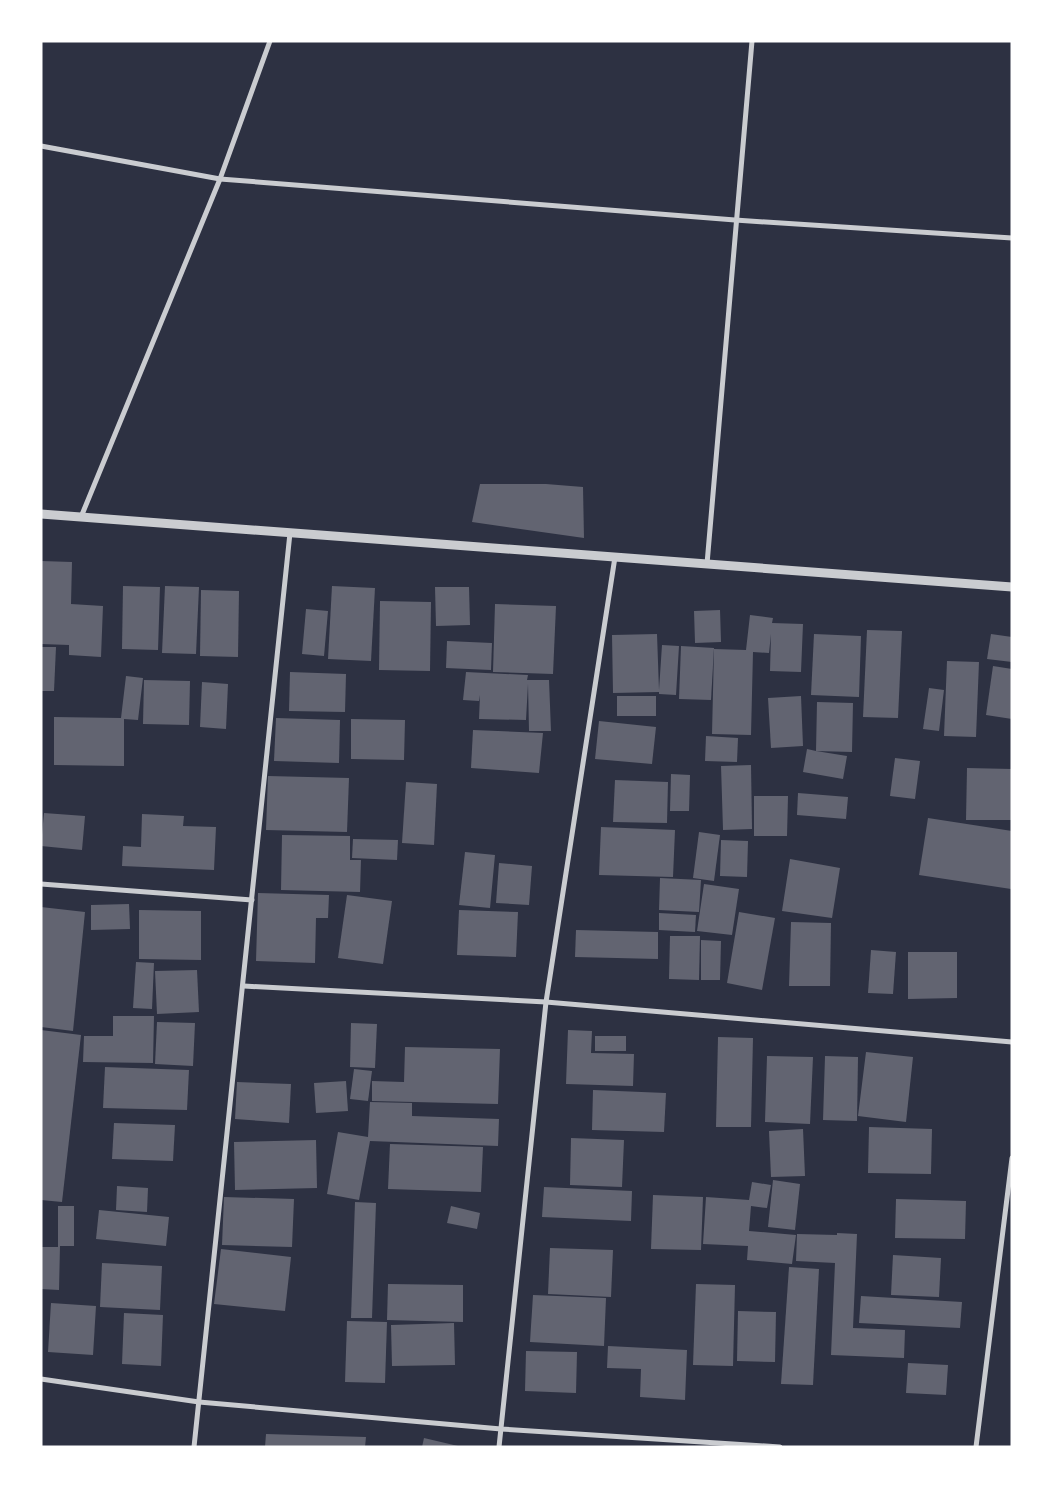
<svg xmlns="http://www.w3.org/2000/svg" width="1053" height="1488" viewBox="0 0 1053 1488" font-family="'Public Sans',sans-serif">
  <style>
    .building { fill: #626471 }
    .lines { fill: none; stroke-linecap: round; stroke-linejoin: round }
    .minor { stroke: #caccd0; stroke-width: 5 }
    .tertiary { stroke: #caccd0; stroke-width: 9 }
  </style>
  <rect width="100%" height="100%" fill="#2d3142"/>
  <g class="building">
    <path d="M480 484H546L583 487 584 538 472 522Z"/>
    <path d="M41 561 72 562 71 604 103 606 101 657 69 655V645L41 644Z"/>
    <path d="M123 586 160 587 158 650 122 649Z"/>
    <path d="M165 586 199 587 196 654 162 653Z"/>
    <path d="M332 586 375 588 371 661 328 659Z"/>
    <path d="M435 587H469L470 625 436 626Z"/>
    <path d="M201 590 239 591 238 657 200 656Z"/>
    <path d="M380 601 431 602 430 671 379 670Z"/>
    <path d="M495 604 556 606 553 674 493 672Z"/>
    <path d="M306 609 328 611 324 656 302 654Z"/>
    <path d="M720 610 721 642 695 643 694 611Z"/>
    <path d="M750 615 773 618 772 623 803 624 801 672 770 671 771 634 769 653 753 652 751 735 712 734 714 649 746 650Z"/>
    <path d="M867 630 902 631 898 718 863 717Z"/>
    <path d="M657 634 659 690 662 645 679 646 676 695 659 694V692L613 693 612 635Z"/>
    <path d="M814 634 861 636 859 697 811 695Z"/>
    <path d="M991 634 1012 637V662L987 659Z"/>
    <path d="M447 641 492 643 491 670 446 668Z"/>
    <path d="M681 646 714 648 711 700 679 699Z"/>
    <path d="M41 647H56L54 691H41Z"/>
    <path d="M947 661 979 662 976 737 944 736Z"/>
    <path d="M993 666 1012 669V719L986 715Z"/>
    <path d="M290 672 346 674 345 712 289 711Z"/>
    <path d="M466 672 528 675 527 680H549L551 731H529L528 684 526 720 479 719 480 695 479 701 463 700Z"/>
    <path d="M126 676 143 678 138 720 124 719V766L54 765V717L121 718Z"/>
    <path d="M144 680 190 681 189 725 143 724Z"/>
    <path d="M202 682 228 684 226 729 200 727Z"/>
    <path d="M929 688 944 690 939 731 923 729Z"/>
    <rect x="617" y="696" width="39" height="20"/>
    <path d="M801 696 803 746 771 748 768 698Z"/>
    <path d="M817 702 853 703 852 752 816 751 847 756 843 779 803 772 807 749 816 751Z"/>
    <path d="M276 718 340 720 339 763 274 761Z"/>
    <path d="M351 719 405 720 404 760 351 759Z"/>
    <path d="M599 721 656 727 652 764 595 759Z"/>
    <path d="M473 730 543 733 539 773 471 768Z"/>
    <path d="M706 736 738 738 737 762 705 761Z"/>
    <path d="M895 758 920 761 915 799 890 796Z"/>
    <path d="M751 765 752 829 723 830 721 766Z"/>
    <path d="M967 768 1012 769V820H966Z"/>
    <path d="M671 774 690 775 689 811H670Z"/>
    <path d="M268 776 349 778 347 832 266 830Z"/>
    <path d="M615 780 668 782 667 823 613 822Z"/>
    <path d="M406 782 437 784 434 845 402 843Z"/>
    <path d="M798 793 848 797 846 819 797 815Z"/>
    <path d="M754 796H788L787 836H754Z"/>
    <path d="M44 813 85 816 82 850 41 846Z"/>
    <path d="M142 814 184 816 183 826 216 827 214 870 122 866 123 846 141 847Z"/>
    <path d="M928 818 1012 831 1011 889 919 875Z"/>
    <path d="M601 827 675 830 673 877 599 875Z"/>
    <path d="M699 832 720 835 714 881 693 878Z"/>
    <path d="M282 835 350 836V860H361L360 892 281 890Z"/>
    <path d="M353 839 398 840 397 860 352 858Z"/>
    <path d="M721 840 748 841 747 877 720 876Z"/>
    <path d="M465 852 495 855 490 908 459 905Z"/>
    <path d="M790 859 840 868 832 918 782 911Z"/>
    <path d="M499 863 532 866 529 905 496 903Z"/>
    <path d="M660 878 701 880 699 912 659 910Z"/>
    <path d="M704 884 739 889 732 935 697 931Z"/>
    <path d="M258 893 329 895 328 918H316L315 963 256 961Z"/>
    <path d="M347 895 392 901 383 964 338 958Z"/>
    <path d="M129 904 130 929 91 930V905Z"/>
    <path d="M41 907 85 912 73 1031 41 1027Z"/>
    <path d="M139 910 201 911V960L139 959Z"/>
    <path d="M459 910 518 912 516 957 457 955Z"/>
    <path d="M739 912 775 918 762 990 727 983Z"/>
    <path d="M659 913 696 915 695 932 659 930Z"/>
    <path d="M791 922 831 923 830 986H789Z"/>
    <path d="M576 930 658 932V959L575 957Z"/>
    <path d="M670 936H700L699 980 669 979Z"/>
    <path d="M701 940 721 941 720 980H701Z"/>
    <path d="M871 950 896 952 893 994 868 993Z"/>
    <path d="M908 952H957V998L908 999Z"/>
    <path d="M136 962 154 963 152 1009 133 1008Z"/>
    <path d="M197 970 199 1012 157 1014 155 971Z"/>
    <path d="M113 1016H154L153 1063 83 1062 84 1036H113Z"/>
    <path d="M157 1022 195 1023 193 1066 155 1064Z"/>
    <path d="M351 1023 377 1024 375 1068 350 1067Z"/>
    <path d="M41 1030 81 1035 62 1202 41 1200Z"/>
    <path d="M568 1030 592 1031 591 1053 634 1054 633 1086 566 1084Z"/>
    <rect x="595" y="1036" width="31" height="15"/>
    <path d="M718 1037 753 1038 751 1127H716Z"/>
    <path d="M405 1047 500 1049 498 1104 372 1101V1081L404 1082Z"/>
    <path d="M866 1052 913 1057 906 1122 858 1116Z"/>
    <path d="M767 1056 813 1057 810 1124 765 1122Z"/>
    <path d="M825 1056 858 1057 857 1121 823 1120Z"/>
    <path d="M105 1067 189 1070 187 1110 103 1108Z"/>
    <path d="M354 1069 372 1071 368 1101 350 1099Z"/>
    <path d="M346 1081 348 1111 316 1113 314 1083Z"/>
    <path d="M237 1082 291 1084 289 1123 235 1119Z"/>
    <path d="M593 1090 666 1093 664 1132 592 1130Z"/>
    <path d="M370 1102 412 1103V1116L499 1119 498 1146 370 1141 359 1200 327 1194 338 1132 368 1137Z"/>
    <path d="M114 1123 175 1125 173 1161 112 1159Z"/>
    <path d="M869 1127 932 1129 931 1174 868 1173Z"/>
    <path d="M803 1129 805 1176 771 1177 769 1131Z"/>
    <path d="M571 1138 624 1140 622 1187 570 1185Z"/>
    <path d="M316 1140 317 1188 235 1190 234 1142Z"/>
    <path d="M390 1144 483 1147 481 1192 388 1189Z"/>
    <path d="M773 1180 800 1184 795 1230 768 1227Z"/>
    <path d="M752 1182 771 1185 767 1208 751 1206 749 1231 796 1235 792 1264 747 1260 748 1246 703 1244 706 1197 749 1200Z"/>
    <path d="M117 1186 148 1188 147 1212 116 1210Z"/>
    <path d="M544 1187 632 1191 631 1221 542 1217Z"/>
    <path d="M653 1195 703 1197 701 1250 651 1249Z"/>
    <path d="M224 1197 294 1199 292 1247 222 1245Z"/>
    <path d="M896 1199 966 1201 965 1239 895 1238Z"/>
    <path d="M355 1202 376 1203 372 1318H351Z"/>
    <path d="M58 1206H74V1246H60L59 1290 41 1289V1247H58Z"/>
    <path d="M451 1206 480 1213 477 1229 447 1223Z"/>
    <path d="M99 1210 169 1217 166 1246 96 1239Z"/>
    <path d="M837 1233 857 1234 853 1328 905 1330 904 1358 831 1355 835 1263 796 1261 797 1234 837 1235Z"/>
    <path d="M550 1248 613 1250 611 1297 548 1294Z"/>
    <path d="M221 1249 291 1257 285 1311 214 1304Z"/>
    <path d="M893 1255 941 1258 939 1297 891 1295Z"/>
    <path d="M102 1263 162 1266 160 1310 100 1307Z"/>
    <path d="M789 1267 819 1269 813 1385 781 1384Z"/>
    <path d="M388 1284 463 1285V1322L387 1320Z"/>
    <path d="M696 1284 735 1285 733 1366 693 1365Z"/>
    <path d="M533 1295 606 1298 604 1346 530 1342Z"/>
    <path d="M861 1296 962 1302 960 1328 859 1323Z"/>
    <path d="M51 1303 96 1306 93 1355 48 1352Z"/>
    <path d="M738 1311 776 1312 775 1362 737 1361Z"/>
    <path d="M124 1313 163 1315 161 1366 122 1364Z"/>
    <path d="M347 1321 387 1322 385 1383 345 1382Z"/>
    <path d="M454 1323 455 1365 392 1366 391 1325Z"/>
    <path d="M608 1346 687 1350 685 1400 640 1397 641 1369 607 1368Z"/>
    <path d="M526 1351 577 1352 576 1393 525 1391Z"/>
    <path d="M908 1363 948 1365 946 1395 906 1393Z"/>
    <path d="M266 1434 366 1437 365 1447H265Z"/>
    <path d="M424 1438 458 1446V1447H422Z"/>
  </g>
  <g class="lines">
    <g class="minor">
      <path d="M41 146 220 179 735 220 1012 238"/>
      <path d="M81 517 220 179 270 41"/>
      <path d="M707 564 752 41"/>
      <path d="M41 884 252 900"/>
      <path d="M244 986 546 1002 1012 1042"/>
      <path d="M41 1379 199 1402 501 1429 780 1447"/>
      <path d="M194 1447 290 533"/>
      <path d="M499 1447 546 1002 615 557"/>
      <path d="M976 1447 1012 1158"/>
    </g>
    <path class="tertiary" d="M41 514 1012 587"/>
  </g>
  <rect width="1053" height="1488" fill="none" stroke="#ffffff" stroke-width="85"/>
</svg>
